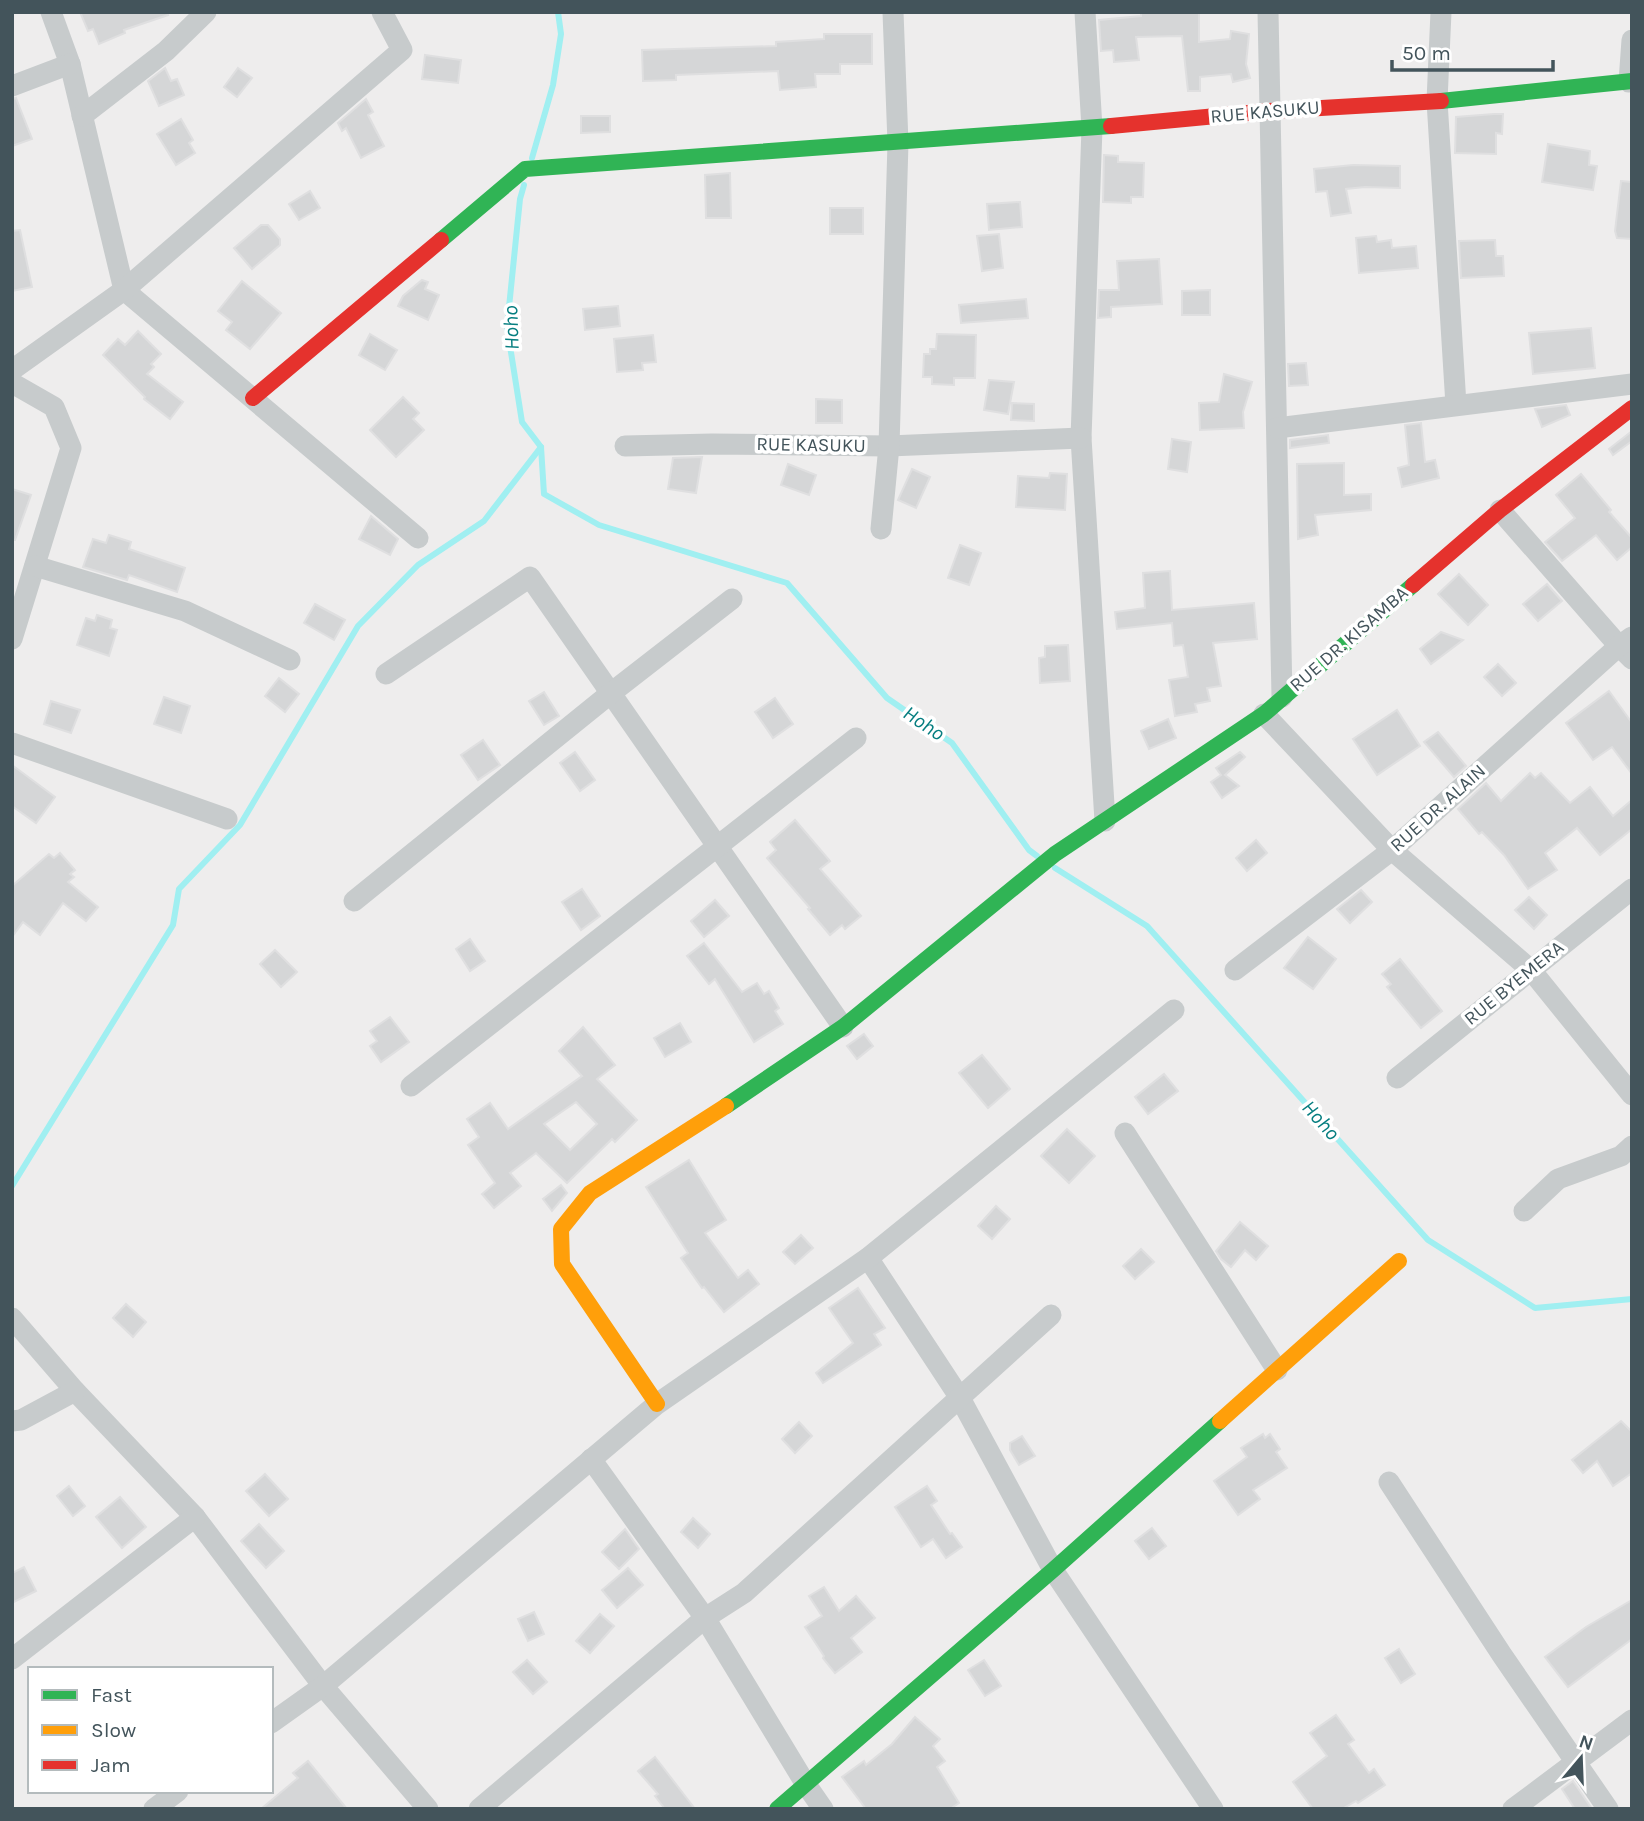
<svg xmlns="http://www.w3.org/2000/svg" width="1644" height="1821" viewBox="0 0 1644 1821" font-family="Karla,sans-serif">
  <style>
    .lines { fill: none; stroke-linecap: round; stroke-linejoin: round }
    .stream { stroke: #a0eff1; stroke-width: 6 }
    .building { fill: #d5d6d7; stroke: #dfdfe0; stroke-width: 2; fill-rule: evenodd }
    .street { stroke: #c7cbcc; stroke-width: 21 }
    .fast { stroke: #30b455; stroke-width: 16 }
    .slow { stroke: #ff9f0a; stroke-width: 16 }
    .jam { stroke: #e5322d; stroke-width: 16 }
    .labels { text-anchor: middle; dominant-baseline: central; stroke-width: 7; stroke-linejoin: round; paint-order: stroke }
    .street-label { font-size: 19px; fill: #43545b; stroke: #fff }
    .water-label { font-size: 21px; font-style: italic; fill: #067e80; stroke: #fff }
  </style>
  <rect width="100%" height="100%" fill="#eeeded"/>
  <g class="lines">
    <g class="stream">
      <path d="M532 158 553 85 561 34 558 12"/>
      <path d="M524 185 520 199 507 327 522 422 541 447 544 494 599 525 787 583 887 698 952 743 1029 850 1037 856"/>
      <path d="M1055 868 1147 926 1428 1240 1535 1308 1632 1299"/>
      <path d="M12 1186 173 925 179 889 240 825 358 626 418 565 484 521 541 447"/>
    </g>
  </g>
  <g class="building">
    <path d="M80 12H167L168 15 124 30 125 33 99 44 93 29 88 31Z"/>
    <path d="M1141 12H1199V42L1230 39 1231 31 1249 34 1246 64 1250 78 1233 82 1231 74 1200 77V91H1188L1182 36 1136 37 1139 60 1114 62 1113 50 1101 51 1099 20 1141 16Z"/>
    <path d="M824 34H872V64H840V74H815L816 87 780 90 778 71 676 75V80L643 81 642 50 776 46V42L824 39Z"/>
    <path d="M425 55 461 60 458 83 422 79Z"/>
    <path d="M165 68 171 81 177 79 184 95 159 106 148 81Z"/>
    <path d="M238 68 252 78 237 97 224 87Z"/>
    <path d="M16 98 32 139 12 146V99Z"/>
    <path d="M366 99 373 112 368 115 384 146 361 158 346 128 342 131 338 123Z"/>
    <path d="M1494 114H1503L1502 134 1496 133V154L1455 153 1456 117Z"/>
    <path d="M581 116H610V132L581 133Z"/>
    <path d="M181 119 193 140 189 143 195 153 176 165 157 134Z"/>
    <path d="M1548 144 1590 151 1589 165 1597 166 1593 190 1542 182Z"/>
    <path d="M1104 155 1118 156V162L1144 163 1143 197H1131V203L1103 202Z"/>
    <path d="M1353 165 1400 166V188L1365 187 1346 189 1351 213 1331 216 1327 191 1316 192 1314 169Z"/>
    <path d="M730 173 731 218H706L705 175Z"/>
    <path d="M1621 181 1632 182V239L1617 238 1615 231Z"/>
    <path d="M310 191 320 208 299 220 289 204Z"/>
    <path d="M1020 202 1022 227 989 230 987 204Z"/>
    <rect x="830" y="208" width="33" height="26"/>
    <path d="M261 225H268L280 239V245L252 269 234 248Z"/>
    <path d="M20 230 32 287 12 291V231Z"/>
    <path d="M999 234 1003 268 982 271 977 236Z"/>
    <path d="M1376 236 1377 242 1391 240 1392 248 1416 246 1418 268 1359 273 1356 238Z"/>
    <path d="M1495 240 1496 256H1503L1504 276 1461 278 1459 241Z"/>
    <path d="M1159 259 1162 304 1111 307V317L1098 318 1099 290H1119L1117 261Z"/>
    <path d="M422 280 428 282 425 289 439 295 428 320 398 306 403 296Z"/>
    <path d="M242 281 281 313 250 349 226 330 232 322 218 311Z"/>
    <path d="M1210 290V315H1182V291Z"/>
    <path d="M1026 299 1028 318 961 323 959 305Z"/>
    <path d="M618 306 620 326 585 330 583 309Z"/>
    <path d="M1591 328 1595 368 1533 374 1529 333Z"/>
    <path d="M138 331 161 354 151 364 154 367 147 374 183 402 170 419 144 399 145 397 103 355 118 339 125 345Z"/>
    <path d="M370 334 397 350 385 370 359 355Z"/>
    <path d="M937 334 976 335 975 378H954V385L932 384V377H923L924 354H930V349H936Z"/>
    <path d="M653 335 656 362 642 363 643 370 617 372 614 339Z"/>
    <path d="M1306 363 1308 385 1289 386 1288 364Z"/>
    <path d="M1224 374 1252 382 1243 412 1244 428 1200 430 1199 403 1219 402Z"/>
    <path d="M989 380 1014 382 1008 414 984 410Z"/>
    <path d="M403 397 419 413 413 419 424 430 396 457 370 430Z"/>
    <path d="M816 399 842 400V423H816Z"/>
    <path d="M1012 403 1034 404V421L1011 420Z"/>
    <path d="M1566 405 1570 415 1542 427 1535 409Z"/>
    <path d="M1421 423 1425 462 1435 460 1439 478 1402 487 1398 468 1409 465 1405 425Z"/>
    <path d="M1632 431V441L1613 455 1609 449Z"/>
    <path d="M1328 435 1329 443 1290 448V440Z"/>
    <path d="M1172 439 1191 442 1187 472 1168 469Z"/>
    <path d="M702 457 696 493 668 489 673 458Z"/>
    <path d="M1344 463V495L1371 494V510L1315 515 1318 535 1298 539 1297 464Z"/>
    <path d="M788 464 816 475 809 495 781 485Z"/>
    <path d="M912 469 930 477 916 508 898 500Z"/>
    <path d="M1050 473 1067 474 1065 510 1016 507 1018 476 1049 478Z"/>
    <path d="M1581 474 1611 510 1609 512 1632 538V547L1617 560 1596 535 1562 561 1545 542 1575 518 1556 495Z"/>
    <path d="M12 489 31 495 15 540H12Z"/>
    <path d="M371 516 398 539 390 555 359 539Z"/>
    <path d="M109 535 131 542 129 549 185 568 177 592 129 575 127 580 83 567 93 539 106 543Z"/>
    <path d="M960 545 981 553 969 585 948 578Z"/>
    <path d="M1170 571 1172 610 1254 603 1257 639 1213 643 1221 686 1207 688 1210 701 1195 704 1197 712 1175 716 1169 680 1188 677 1183 645 1174 646 1172 623 1117 629 1115 612 1145 608 1143 573Z"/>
    <path d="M1459 574 1488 605 1468 625 1438 594Z"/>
    <path d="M1547 584 1562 601 1538 621 1523 604Z"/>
    <path d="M315 604 345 620 334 640 304 623Z"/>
    <path d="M97 615 112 620 110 628 117 630 109 656 77 645 86 618 95 621Z"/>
    <path d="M1441 632 1463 640 1431 664 1420 649Z"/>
    <path d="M1068 645 1070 681 1040 683 1039 658 1045 657V646Z"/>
    <path d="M1498 664 1516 683 1502 696 1484 677Z"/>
    <path d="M279 678 299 694 285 712 265 696Z"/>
    <path d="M1609 691 1632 723V774L1612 747 1593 760 1566 723Z"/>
    <path d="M544 692 559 716 544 725 529 701Z"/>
    <path d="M164 697 190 706 181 733 154 724Z"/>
    <path d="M775 698 793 724 773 738 755 712Z"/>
    <path d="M51 701 80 710 71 733 44 724Z"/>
    <path d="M1397 710 1420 746 1377 775 1353 739Z"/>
    <path d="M1168 719 1176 738 1149 749 1141 731Z"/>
    <path d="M1438 732 1466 766 1454 777 1424 742Z"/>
    <path d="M483 740 500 765 478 780 461 755Z"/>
    <path d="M575 752 595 780 580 791 560 763Z"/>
    <path d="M1240 752 1245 757 1225 775 1239 786 1222 798 1211 782 1221 775 1216 768Z"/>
    <path d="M12 765 55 797 36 823 12 806Z"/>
    <path d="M1530 773 1535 778 1541 773 1570 803 1590 787 1613 816 1632 800V829L1600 855 1577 828 1545 853 1557 870 1528 889 1504 855 1482 832 1479 834 1458 809 1486 783 1501 801Z"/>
    <path d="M795 820 830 861 820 869 861 916 845 929 842 925 830 935 808 909 810 908 767 858 776 850 770 842Z"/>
    <path d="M1256 840 1267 853 1247 871 1236 858Z"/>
    <path d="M60 853 75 870 70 874 74 877 68 882 98 907 86 921 63 903 40 935 23 922 12 937V886L49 854 54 858Z"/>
    <path d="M582 889 600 916 581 930 562 902Z"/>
    <path d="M1361 890 1372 902 1350 923 1337 909Z"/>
    <path d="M1529 897 1547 915 1534 929 1515 910Z"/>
    <path d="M715 900 729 916 704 937 691 921Z"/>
    <path d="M1308 937 1336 959 1313 989 1284 968Z"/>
    <path d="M470 939 485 961 470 971 456 949Z"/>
    <path d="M704 943 742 992 757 983 764 994 769 991 779 1008 775 1011 783 1024 754 1042 715 979 709 984 687 956Z"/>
    <path d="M275 950 297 972 281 987 260 964Z"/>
    <path d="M1400 959 1442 1011 1421 1028 1387 987 1391 984 1382 974Z"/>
    <path d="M390 1017 409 1042 381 1062 370 1046 377 1041 370 1031Z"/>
    <path d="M680 1023 691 1042 665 1057 654 1038Z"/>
    <path d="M583 1027 615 1065 597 1079 637 1120 615 1142 612 1139 567 1183 536 1153 510 1173 521 1186 494 1208 482 1194 495 1183 468 1145 479 1137 467 1119 490 1103 508 1129 582 1076 559 1051ZM576 1102 597 1124 570 1150 544 1124Z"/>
    <path d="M864 1034 873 1046 857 1059 847 1046Z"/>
    <path d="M982 1055 1010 1089 988 1108 959 1073Z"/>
    <path d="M1164 1074 1178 1091 1148 1114 1135 1097Z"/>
    <path d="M1067 1129 1095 1156 1069 1183 1041 1156Z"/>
    <path d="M689 1160 726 1220 705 1233 738 1278 748 1270 759 1284 724 1312 704 1287 702 1288 681 1258 688 1253 646 1187Z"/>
    <path d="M561 1185 567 1193 552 1211 543 1199Z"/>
    <path d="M996 1206 1010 1219 992 1239 978 1226Z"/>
    <path d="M1240 1222 1268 1246 1256 1260 1245 1250 1231 1267 1221 1259 1216 1251Z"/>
    <path d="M801 1235 813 1248 795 1264 783 1252Z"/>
    <path d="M1141 1249 1154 1262 1135 1279 1123 1266Z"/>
    <path d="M858 1288 885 1328 874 1334 881 1345 823 1383 816 1373 853 1343 829 1308Z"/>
    <path d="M126 1304 146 1322 133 1337 113 1318Z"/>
    <path d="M1621 1421 1632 1432V1473L1613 1486 1597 1461 1583 1473 1572 1460Z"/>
    <path d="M799 1422 812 1436 795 1453 782 1439Z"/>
    <path d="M1263 1434 1265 1438 1270 1434 1280 1449 1276 1452 1287 1468 1253 1490 1260 1499 1238 1515 1214 1481 1247 1457 1241 1448Z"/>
    <path d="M1022 1436 1035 1456 1019 1465 1010 1450V1443Z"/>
    <path d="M265 1474 288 1499 269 1516 246 1491Z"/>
    <path d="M69 1486 85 1506 73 1516 57 1496Z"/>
    <path d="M927 1486 937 1501 931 1505 950 1534 952 1533 962 1547 946 1558 933 1539 921 1547 895 1507Z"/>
    <path d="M120 1497 146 1527 122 1548 96 1517Z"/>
    <path d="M693 1518 710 1534 698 1548 681 1532Z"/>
    <path d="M259 1524 284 1551 266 1568 241 1541Z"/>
    <path d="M1152 1528 1166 1546 1149 1559 1135 1541Z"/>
    <path d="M625 1529 639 1549 619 1569 602 1552Z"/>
    <path d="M24 1567 36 1591 12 1603V1573Z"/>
    <path d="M628 1568 643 1585 617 1608 602 1590Z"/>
    <path d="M824 1587 839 1611 856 1596 875 1618 851 1638 862 1652 835 1673 823 1658 824 1656 805 1627 822 1616 809 1596Z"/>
    <path d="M1632 1600V1639L1568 1687 1545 1657 1586 1627Z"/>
    <path d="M534 1612 544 1634 528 1641 518 1619Z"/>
    <path d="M600 1614 614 1626 590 1653 576 1641Z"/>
    <path d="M1399 1649 1415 1674 1401 1683 1385 1658Z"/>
    <path d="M527 1660 547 1682 533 1694 513 1672Z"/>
    <path d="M984 1660 1001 1686 985 1696 968 1670Z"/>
    <path d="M1336 1715 1354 1740 1348 1744 1369 1773 1374 1769 1385 1785 1358 1803 1356 1801 1342 1809H1313L1293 1782 1327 1756 1310 1733Z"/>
    <path d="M915 1717 940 1739 933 1746 945 1761 937 1767 959 1803 950 1809H866L842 1777 864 1761 866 1765 892 1744Z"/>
    <path d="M655 1757 695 1809H665L655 1796 658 1794 638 1771Z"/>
    <path d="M308 1761 347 1809H261L298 1778 293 1773Z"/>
    <path d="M1573 1781 1592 1809H1575L1562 1789Z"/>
  </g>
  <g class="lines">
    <g class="street">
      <path d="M51 12 70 64 124 290 418 538"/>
      <path d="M1085 12 1092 128 1081 438 1105 821"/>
      <path d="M1268 12 1282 697"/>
      <path d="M1441 12 1437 101 1456 405"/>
      <path d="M1629 82 1632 40"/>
      <path d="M12 86 70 64"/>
      <path d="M82 116 166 51 206 12"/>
      <path d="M12 370 124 290 402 50 382 12"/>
      <path d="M12 383 54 407 71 448 12 639"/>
      <path d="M1277 428 1632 384"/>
      <path d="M625 446 712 444 889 446 1081 438"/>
      <path d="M1500 510 1619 646 1632 659"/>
      <path d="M881 529 889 446 898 143 893 12"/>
      <path d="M35 566 185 611 290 660"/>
      <path d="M386 674 530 577 843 1027"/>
      <path d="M1264 714 1392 850 1531 970 1632 1095"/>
      <path d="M12 743 227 819"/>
      <path d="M354 901 611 693 732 599"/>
      <path d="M1235 970 1392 850 1619 646 1632 637"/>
      <path d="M1397 1078 1632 889"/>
      <path d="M411 1086 856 738"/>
      <path d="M1125 1133 1277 1370"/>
      <path d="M1524 1211 1558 1179 1621 1156 1632 1146"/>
      <path d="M868 1258 960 1398 1053 1570 1213 1809"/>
      <path d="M12 1318 75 1391 195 1517 323 1686 428 1809"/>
      <path d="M12 1421 21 1420 75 1391"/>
      <path d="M591 1459 705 1618 805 1783 823 1809"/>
      <path d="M1389 1482 1502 1655 1608 1809"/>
      <path d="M12 1659 195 1517"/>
      <path d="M271 1723 323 1686 657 1404 868 1258 1174 1010"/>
      <path d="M154 1809 178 1791"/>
      <path d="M479 1809 705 1618 744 1593 1051 1315"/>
      <path d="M1513 1809 1632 1720"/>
    </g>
    <g class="fast">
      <path d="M1441 101 1632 81"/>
      <path d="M441 240 525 169 1111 126"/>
      <path d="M726 1106 843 1027 1055 854 1264 714 1413 585"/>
      <path d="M777 1809 1053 1570 1220 1421"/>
    </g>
    <g class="slow">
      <path d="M657 1404 562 1264 561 1229 590 1193 726 1106"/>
      <path d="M1220 1421 1399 1261"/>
    </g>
    <g class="jam">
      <path d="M1111 126 1269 111 1441 101"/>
      <path d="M253 398 441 240"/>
      <path d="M1413 585 1500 510 1632 408"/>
    </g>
  </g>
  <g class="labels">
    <g class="street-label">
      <text transform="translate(1265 112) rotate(-5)">RUE KASUKU</text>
      <text transform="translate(811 445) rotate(1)">RUE KASUKU</text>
      <text transform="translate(1349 639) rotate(-41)">RUE DR. KISAMBA</text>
      <text transform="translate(1438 808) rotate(-42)">RUE DR. ALAIN</text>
      <text transform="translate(1514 983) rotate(-39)">RUE BYEMERA</text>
    </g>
    <g class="water-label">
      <text transform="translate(511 328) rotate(-92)">Hoho</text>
      <text transform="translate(924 723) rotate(34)">Hoho</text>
      <text transform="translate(1321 1120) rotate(48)">Hoho</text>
    </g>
  </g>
  <rect width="1644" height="1821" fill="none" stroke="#43545b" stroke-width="28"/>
  <rect x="28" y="1667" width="245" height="126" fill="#ffffff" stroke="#b4bbbd" stroke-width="2"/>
  <rect x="42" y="1690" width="35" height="10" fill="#30b455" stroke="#b4bbbd" stroke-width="2"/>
  <text x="91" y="1702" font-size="21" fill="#43545b">Fast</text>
  <rect x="42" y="1725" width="35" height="10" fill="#ff9f0a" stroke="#b4bbbd" stroke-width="2"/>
  <text x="91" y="1737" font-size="21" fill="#43545b">Slow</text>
  <rect x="42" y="1760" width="35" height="10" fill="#e5322d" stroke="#b4bbbd" stroke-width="2"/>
  <text x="91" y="1772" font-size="21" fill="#43545b">Jam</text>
  <g transform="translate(1581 1758) rotate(19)" stroke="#ffffff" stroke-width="5" paint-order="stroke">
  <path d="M0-5L12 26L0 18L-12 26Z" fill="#43545b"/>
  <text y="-10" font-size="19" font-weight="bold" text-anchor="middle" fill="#43545b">N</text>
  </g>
  <path d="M1392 60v10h161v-10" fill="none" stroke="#43545b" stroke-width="3.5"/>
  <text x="1402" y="60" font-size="21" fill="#43545b" stroke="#ffffff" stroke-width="5" paint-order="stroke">50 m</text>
</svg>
